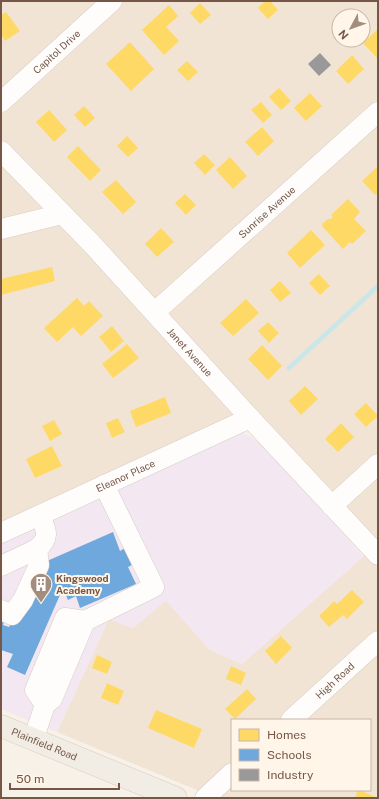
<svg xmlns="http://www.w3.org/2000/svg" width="379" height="799" viewBox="0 0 379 799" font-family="'Public Sans',sans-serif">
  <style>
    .residential { fill: #f1e4d5; fill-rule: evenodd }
    .education { fill: #f3e7f2 }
    .homes { fill: #ffd966 }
    .schools { fill: #6fa8dc }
    .industry { fill: #999 }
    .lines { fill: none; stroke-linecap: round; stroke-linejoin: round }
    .stream { stroke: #c9e6e8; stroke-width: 4.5 }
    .minor-casing { stroke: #d6ccc5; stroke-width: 21 }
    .major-casing { stroke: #d6ccc4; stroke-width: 23 }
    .minor { stroke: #fefdfc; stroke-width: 20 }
    .major { stroke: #f2ede4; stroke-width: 22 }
    .labels { text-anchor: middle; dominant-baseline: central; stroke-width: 4; stroke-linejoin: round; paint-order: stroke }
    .street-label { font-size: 10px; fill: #765747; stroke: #fff6e9 }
    .poi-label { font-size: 10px; font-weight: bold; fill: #765747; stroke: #fff6e9; text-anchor: start }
  </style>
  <rect width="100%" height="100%" fill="#f7f1e8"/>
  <path class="residential" d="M1 1H378V798H216L57 732 109 619 133 628 166 600 210 650 242 664 376 545 253 410 1 526ZM339 16H363V40H339ZM232 720H370V790H232Z"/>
  <path class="education" d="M236 433H243L259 442 328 515 363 557 242 664 210 650 166 601 133 628 109 619 57 732 1 709V540Z"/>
  <g class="homes">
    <path d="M265 1H270L278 10 268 19 258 8Z"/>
    <path d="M200 3 211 15 200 24 190 13Z"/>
    <path d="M169 5 178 16 166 27 179 41 164 55 142 30Z"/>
    <path d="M6 12 20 31 5 41 1 34V26L3 24 1 21V15Z"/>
    <path d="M378 29V57L377 58 363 43Z"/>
    <path d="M130 42 154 69 131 91 106 64Z"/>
    <path d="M352 55 364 69 348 84 336 71Z"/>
    <path d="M187 61 198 72 188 81 177 70Z"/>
    <path d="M279 88 291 101 281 110 269 97Z"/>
    <path d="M310 93 322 106 306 121 294 108Z"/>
    <path d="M261 102 272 115 263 123 251 110Z"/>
    <path d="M84 106 95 118 85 127 74 115Z"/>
    <path d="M49 110 67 130 54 142 36 122Z"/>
    <path d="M262 127 274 141 258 156 245 142Z"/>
    <path d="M127 136 138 148 128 157 117 146Z"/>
    <path d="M78 146 101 170 90 181 67 157Z"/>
    <path d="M204 154 215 165 205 175 194 163Z"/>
    <path d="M230 157 247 176 233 189 216 170Z"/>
    <path d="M378 166V192L375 195 362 181Z"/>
    <path d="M116 180 136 202 123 214 102 192Z"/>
    <path d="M185 194 196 205 186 215 175 203Z"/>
    <path d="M348 199 360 212 354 219 366 231 352 244 350 242 343 249 322 226 323 223 328 219H331L333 217 331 215Z"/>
    <path d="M161 228 174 242 157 257 145 244Z"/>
    <path d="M311 230 325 245 300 268 287 253Z"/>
    <path d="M52 267 55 281 1 295V279Z"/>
    <path d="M319 274 330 286 320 295 309 283Z"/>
    <path d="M280 281 291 293 280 302 270 290Z"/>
    <path d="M77 298 84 306 89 301 103 316 81 336 73 327 57 342 44 328Z"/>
    <path d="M246 299 259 313 233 336 220 323Z"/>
    <path d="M268 322 279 333 269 343 258 331Z"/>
    <path d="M112 326 124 341 111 352 99 337Z"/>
    <path d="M127 344 139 358 113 378 102 364Z"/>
    <path d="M262 345 282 366 268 380 248 359Z"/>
    <path d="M305 386 318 399 301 415 289 401Z"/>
    <path d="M165 397 171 413 136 427 130 411Z"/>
    <path d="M366 403 378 416 366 427 354 414Z"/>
    <path d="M118 418 125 432 112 438 106 423Z"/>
    <path d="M54 420 62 434 50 441 42 426Z"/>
    <path d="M341 423 354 437 338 452 325 439Z"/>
    <path d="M52 446 62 466 35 478 26 459Z"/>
    <path d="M352 590 364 602 347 619 343 615 329 627 319 616 334 601 337 604Z"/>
    <path d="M281 636 292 648 276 664 265 651Z"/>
    <path d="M97 655 112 662 107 674 92 668Z"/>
    <path d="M231 666 246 673 241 685 226 679Z"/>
    <path d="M107 683 124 691 118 705 101 698Z"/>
    <path d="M247 689 256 699 235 719 225 709Z"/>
    <path d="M156 710 202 729 194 748 148 728Z"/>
    <path d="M358 790H359L378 798H355Z"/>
  </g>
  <path class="schools" d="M113 532 120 551 125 548 132 565 128 567 136 584 80 608 76 596 68 600 63 588 25 675 7 667 13 654 1 650V620L4 621 3 625 9 627 13 619 19 622 36 579 47 561Z"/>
  <path class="industry" d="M320 53 331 65 319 76 308 64Z"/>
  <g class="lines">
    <path class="stream" d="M289 368 378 286"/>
    <g class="minor-casing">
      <g id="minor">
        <path id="s1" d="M1 102 112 1"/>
        <path id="s2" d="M1 151 92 244 250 418 378 555"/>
        <path d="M1 229 62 214"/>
        <path id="s3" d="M155 312 378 112"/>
        <path d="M332 506 378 464"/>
        <path id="s4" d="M1 533 250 418"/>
        <path d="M1 566 37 549C51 537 46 530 40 515"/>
        <path d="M1 610 12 615 23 600 39 565 37 549"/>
        <path d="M45 705 35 690 65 618 85 621"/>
        <path id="s5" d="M291 720 378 641"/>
        <path d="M33 740 45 705 52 699 85 621 154 587 104 485"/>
        <path d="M205 798 232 773"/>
      </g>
    </g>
    <g class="major-casing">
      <g id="major">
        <path id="s6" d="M1 726 176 798"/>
      </g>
    </g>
    <use href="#minor" class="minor"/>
    <use href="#major" class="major"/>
  </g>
  <defs>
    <g id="building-pin" transform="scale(1.15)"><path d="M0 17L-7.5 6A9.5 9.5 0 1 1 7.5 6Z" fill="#a38d7f" stroke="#fff6e9"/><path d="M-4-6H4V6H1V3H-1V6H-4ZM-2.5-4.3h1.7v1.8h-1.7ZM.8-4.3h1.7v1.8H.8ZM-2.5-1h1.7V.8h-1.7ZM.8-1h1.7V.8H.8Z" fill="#fff"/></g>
  </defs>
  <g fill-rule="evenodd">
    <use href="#building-pin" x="41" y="584"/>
  </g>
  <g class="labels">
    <g class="street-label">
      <text stroke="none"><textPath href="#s1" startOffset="75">Capitol Drive</textPath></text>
      <text stroke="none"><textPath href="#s3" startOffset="150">Sunrise Avenue</textPath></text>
      <text stroke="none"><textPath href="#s2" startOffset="276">Janet Avenue</textPath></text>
      <text stroke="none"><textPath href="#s4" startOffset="137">Eleanor Place</textPath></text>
      <text stroke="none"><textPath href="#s5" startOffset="59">High Road</textPath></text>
      <text stroke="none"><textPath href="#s6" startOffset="47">Plainfield Road</textPath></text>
    </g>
    <g class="poi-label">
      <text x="56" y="578">Kingswood<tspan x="56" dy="12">Academy</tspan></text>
    </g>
  </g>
  <rect width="379" height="799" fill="none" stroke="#765747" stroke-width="4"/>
  <rect x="231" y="719" width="140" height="72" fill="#fff6e9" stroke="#c8b6a8"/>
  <rect x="239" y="729" width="20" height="12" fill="#ffd966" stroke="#c8b6a8"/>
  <text x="267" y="739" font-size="12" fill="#765747">Homes</text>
  <rect x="239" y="749" width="20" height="12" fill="#6fa8dc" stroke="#c8b6a8"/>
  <text x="267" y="759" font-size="12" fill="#765747">Schools</text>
  <rect x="239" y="769" width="20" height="12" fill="#999999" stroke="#c8b6a8"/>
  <text x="267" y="779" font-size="12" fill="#765747">Industry</text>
  <g transform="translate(351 28) rotate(229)"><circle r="19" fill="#fff6e9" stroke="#c8b6a8"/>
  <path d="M0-3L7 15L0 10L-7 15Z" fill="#a38d7f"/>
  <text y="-6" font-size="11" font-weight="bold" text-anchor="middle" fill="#765747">N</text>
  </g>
  <path d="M10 783v6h109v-6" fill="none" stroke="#765747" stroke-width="2"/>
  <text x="16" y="783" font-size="12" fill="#765747" stroke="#fff6e9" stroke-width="3" paint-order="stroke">50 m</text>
</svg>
